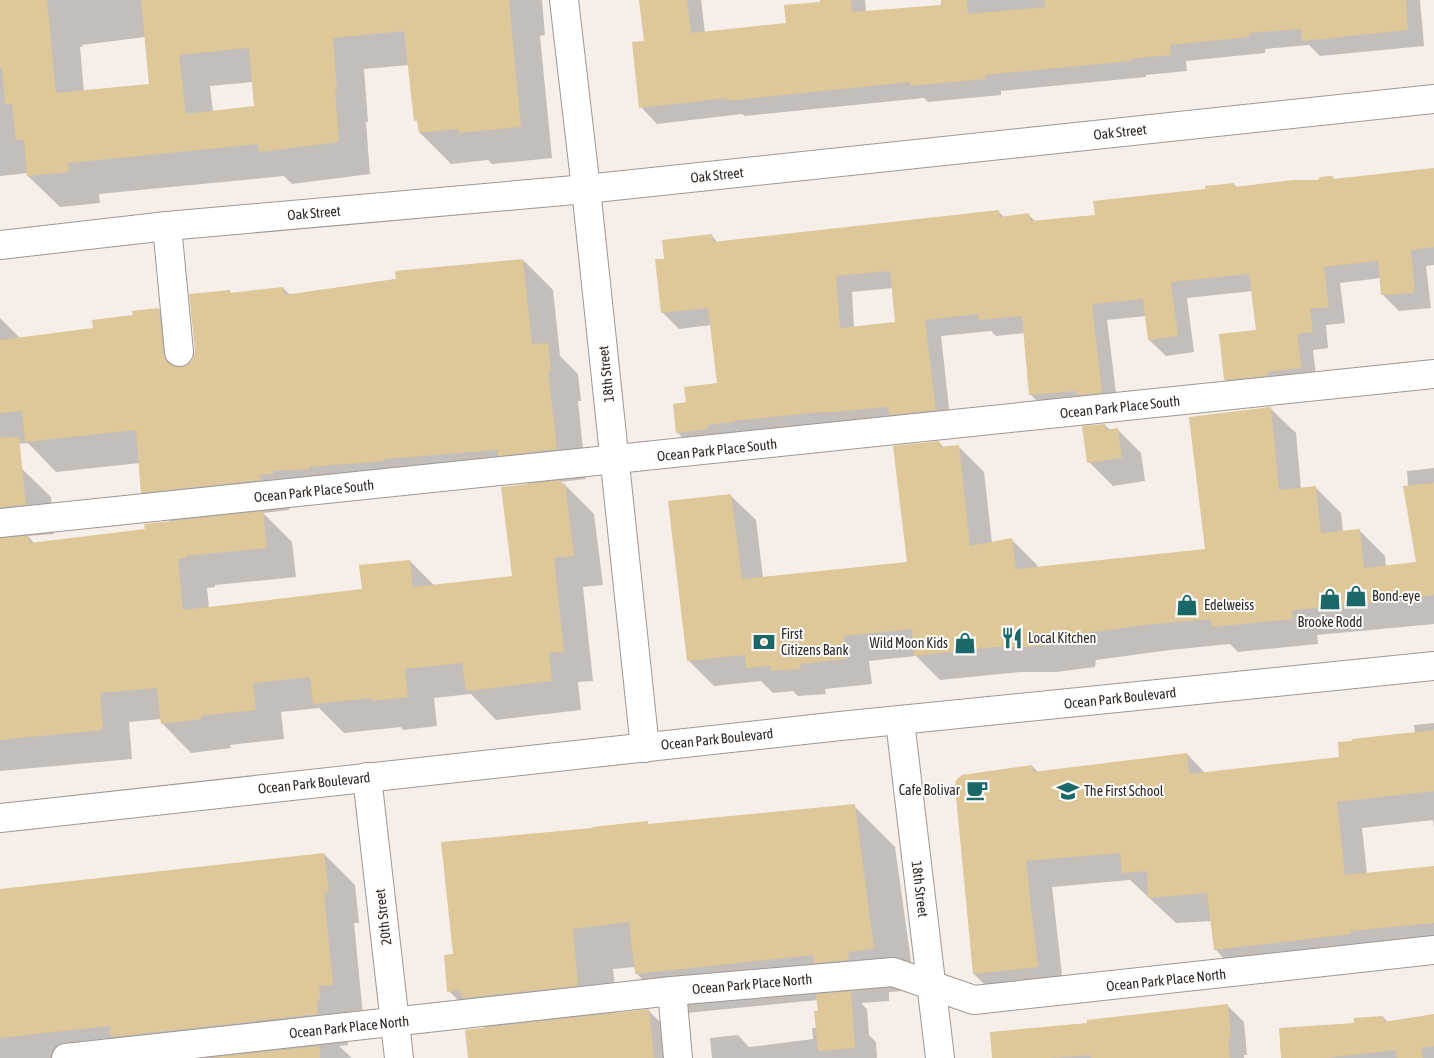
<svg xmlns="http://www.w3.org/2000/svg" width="1434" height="1058" viewBox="0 0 1434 1058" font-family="'Asap Condensed',sans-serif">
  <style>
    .shadow { fill: #0003; fill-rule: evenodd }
    .building { fill: #dec798; fill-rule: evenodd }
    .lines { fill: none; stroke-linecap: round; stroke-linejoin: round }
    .minor-casing { stroke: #9f9893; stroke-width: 30 }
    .minor { stroke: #fff; stroke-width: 28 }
    .labels { text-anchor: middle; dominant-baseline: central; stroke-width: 4; stroke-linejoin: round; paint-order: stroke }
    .street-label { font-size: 14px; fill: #2c2927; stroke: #fefdfc }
    .poi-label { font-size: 14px; fill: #2c2927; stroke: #fefdfc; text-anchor: start }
  </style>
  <rect width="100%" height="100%" fill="#f6eee9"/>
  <g class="shadow">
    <path d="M0 0H542L545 35 540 36 552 158 492 164 488 160 451 164 420 133 419 123 416 120 409 65 364 69 368 122H366L370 174 292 184 284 176 99 194 100 203 60 207 28 176V173L0 176ZM145 37 150 85 84 92 80 47H83L82 45ZM253 82 256 108 213 112 210 86Z"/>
    <path d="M641 0H701L705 33 788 25 822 3 821 0H865L866 12 942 7V0H1420L1424 46 1320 56 1309 45 1265 49V53L1186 61 1187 71 1146 75V77L1001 91V95L928 102 924 98 745 116 742 114 657 124 641 107 646 42Z"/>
    <path d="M1434 170V265L1426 266 1431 308 1399 311 1383 295 1381 278 1340 283 1345 323 1326 325 1328 348 1313 350 1317 384 1242 396 1225 380 1257 331 1253 291 1187 298 1194 352 1166 356 1149 340 1146 316 1107 320 1118 409 1047 411 1030 394 1025 333 996 336 991 331 941 336 951 426 693 449 677 432 687 403 718 384 711 325 679 329 662 312 665 260 712 236 718 243 998 211 1004 217 1029 215 1036 222 1096 216 1234 184 1237 188ZM893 288 897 323 854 327 852 292Z"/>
    <path d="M523 260 553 290 560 356 578 374 581 401H578L586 479 560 482 565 485 594 514 603 585 583 587 593 681 578 682 581 710 496 720 471 694 434 698 437 726 403 730 401 727 344 733 319 708 281 712 284 739 230 745 231 748 191 753 162 723 161 719 129 722 132 759 0 771V470L21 468 51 497 54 534 28 536 35 544 146 530 172 522 142 492 140 463 56 472 28 443 0 446V318L20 338 94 329 159 309 189 340 191 363 229 291 232 294 283 288 290 295ZM524 480 529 485 513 577 435 586 410 561 363 591 209 608 207 588 215 587V585L296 577 292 542 263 513 289 510 288 504Z"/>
    <path d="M1270 408 1296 433 1301 489 1316 488 1341 513 1343 532 1360 531 1385 556 1386 567 1417 564 1404 486H1408L1407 471 1434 468V624L1317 635 1318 644 1238 652 1230 644 1170 650 1096 660 1095 667 1056 672H1021L940 680 916 656 869 661 872 684 825 689 826 694 798 696 793 691 773 693 761 681 714 686 688 660 730 495 756 520 763 578 908 563 939 442 944 448 958 446 984 472 992 543 1012 540 1037 565 1038 568 1206 550Z"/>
    <path d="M1105 425 1110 430 1117 429 1141 453 1145 481 1113 486 1089 462Z"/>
    <path d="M1434 723V828L1433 820 1362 828 1367 874 1434 867V951L1241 976 1215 949 1212 921 1176 923 1130 880 1052 887 1064 993 1000 1000 974 974 1032 766 1038 772 1187 754 1206 774 1341 758 1415 733 1414 725Z"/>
    <path d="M854 806 895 847 915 990 889 992V1001L861 1003 867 1009 869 1035 876 1042 877 1058H712L710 1038 738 1035 749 1047 813 1039 812 1028H817L819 1012 818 1000 677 1014 636 973 635 967 613 969 618 1014 649 1011 673 1035 675 1058H470L486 1029 449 991 454 956 594 829 647 823 650 825Z"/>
    <path d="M324 854 355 885 359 923H354L363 1015 348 1034V1045L339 1046 352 1058H0V890Z"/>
    <path d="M1228 1006 1244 1022 1247 1055H1244V1058H994L1088 1024Z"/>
    <path d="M1434 1015V1058H1282L1355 1024 1383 1017 1388 1022Z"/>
  </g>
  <g class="building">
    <path d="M0 0H47L56 93 149 84 141 0H509L521 127 459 133 458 129 419 133 417 120 414 121 404 31 333 38 337 90 335 91 339 142 259 152 258 144 68 163 69 172 27 176 24 139 16 140 12 104H5L2 68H0ZM249 48 254 106 186 114 179 55Z"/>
    <path d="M639 0H687L691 33 786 23 784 5 820 2V0H851L852 12 941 5V0H967L968 14 1045 7 1044 0H1406L1408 30 1302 41 1301 29 1249 33V37L1170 45 1171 55 1130 59 1131 61 985 75 986 79 910 86V82L727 101V98L639 108 632 42 644 41Z"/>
    <path d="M1434 168V247L1411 250 1415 291 1412 293 1381 295 1378 261 1324 267 1329 307 1310 309 1313 332 1297 334 1302 368 1267 372 1268 376 1224 380 1219 334 1256 330 1249 274 1171 282 1178 336 1148 340 1143 299 1092 304 1102 393 1077 395 1076 391 1029 395 1022 316 978 320V314L925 320 936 410 889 415 888 407 821 413 820 412 734 421V422L707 425 708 429 676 433 673 404 686 402 684 387 717 383 708 308 661 313 655 259H664L662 240 712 234 713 242 999 210 1000 217 1029 213 1030 221 1095 215 1093 201 1205 189V186L1234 183V187L1293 180H1318L1320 177 1332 176 1334 179 1342 178ZM890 271 895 322 840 328 836 276Z"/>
    <path d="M523 259 532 344 548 343 551 371 548 372 557 449 498 456 497 450H496L385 459 384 461 310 467V469L273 471V474L259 475 260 480 141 493 136 430 25 442 22 411 0 413V340L93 328 92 320 133 315 132 311 159 308 164 354 166 361 172 366 181 367 188 365 193 359 195 351 189 294 230 290V293L283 287 284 295 396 279 395 271Z"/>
    <path d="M1271 407 1279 490 1316 486 1321 533 1360 529 1364 568 1416 562 1403 486 1434 483V595L1411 599 1292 610 1293 619 1212 627 1211 619 1144 625 1071 635 1069 642 1030 647H995L914 656 912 629 844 636 847 659 800 664 801 669 771 671V666L746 668 745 655 687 661 668 501 731 494 742 579 907 562 893 446 939 441 940 447 959 445 970 546 1012 538 1016 569 1205 549 1189 417Z"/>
    <path d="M1105 424 1106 430 1118 428 1122 458 1087 463 1082 426Z"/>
    <path d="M19 437 26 505 0 507V438Z"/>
    <path d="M560 480 561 484 565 483 574 556 554 558 564 652 549 653 552 681 466 691 462 663 405 669 408 697 373 701 372 698 313 704 310 677 253 683 256 710 201 716 202 719 161 724 157 688 100 693 103 730 0 740V538L29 536 30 543 145 529 144 524 263 511 267 548 186 556V558L178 559 183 610 362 589 359 565 410 560 413 587 512 576 501 487Z"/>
    <path d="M1434 730V791L1337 802 1345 875 1434 866V923L1351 931V934L1214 950 1207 893 1148 898 1147 871 1122 873 1120 853 1026 861 1038 967 973 974 955 786 956 780 962 775 1032 765 1033 772 1187 753 1189 774 1339 757 1338 742 1352 741V739Z"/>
    <path d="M855 804 874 949 848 952 849 960 814 963 813 955 635 974 629 922 573 929 578 986 462 998 461 990 447 992 444 955 453 954 441 842 593 828 592 827 648 821V824Z"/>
    <path d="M324 853 329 892 324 893 333 985 319 986 320 1000 317 1002 318 1014 111 1037 110 1026 0 1038V889Z"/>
    <path d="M851 991 855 1048 818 1051 814 1011H818L816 994Z"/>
    <path d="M1228 1004 1231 1038 1228 1039 1230 1058H1091V1055L1050 1058H992L990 1032 1087 1023V1020Z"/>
    <path d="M649 1009 654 1058H468L465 1030Z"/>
    <path d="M1434 1014V1046L1421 1048 1423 1058H1397L1396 1050 1326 1058H1281L1279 1028 1354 1023V1018L1383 1016 1384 1022Z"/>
    <path d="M320 1046V1058H208Z"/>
  </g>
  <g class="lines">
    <g class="minor-casing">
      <g id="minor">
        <path d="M564 0 586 189 645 748"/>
        <path d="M167 226 179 352"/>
        <path d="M0 245 167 226 586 189 1434 99"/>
        <path d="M0 523 1434 374"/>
        <path d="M900 721 940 1058"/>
        <path d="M367 777 399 1058"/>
        <path d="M0 818 840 726 1434 666"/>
        <path d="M672 991 678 1058"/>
        <path d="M66 1058 672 991 893 972 974 1000 1434 950"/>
      </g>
    </g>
    <use href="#minor" class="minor"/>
  </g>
  <defs>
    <g id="shop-bare" transform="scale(1.725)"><path d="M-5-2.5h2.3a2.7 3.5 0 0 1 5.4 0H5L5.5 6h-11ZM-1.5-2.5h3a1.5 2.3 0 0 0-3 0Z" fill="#1a6868" stroke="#fefdfc" stroke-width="2.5" paint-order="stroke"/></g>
    <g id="restaurant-bare" transform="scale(1.725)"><path d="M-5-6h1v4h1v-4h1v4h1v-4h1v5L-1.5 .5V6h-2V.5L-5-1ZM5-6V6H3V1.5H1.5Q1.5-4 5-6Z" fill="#1a6868" stroke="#fefdfc" stroke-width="2.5" paint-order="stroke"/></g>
    <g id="bank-bare" transform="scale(1.725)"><path d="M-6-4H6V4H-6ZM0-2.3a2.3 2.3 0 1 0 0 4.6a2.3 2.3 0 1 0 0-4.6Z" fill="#1a6868" stroke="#fefdfc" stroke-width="2.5" paint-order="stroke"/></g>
    <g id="cafe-bare" transform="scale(1.725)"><path d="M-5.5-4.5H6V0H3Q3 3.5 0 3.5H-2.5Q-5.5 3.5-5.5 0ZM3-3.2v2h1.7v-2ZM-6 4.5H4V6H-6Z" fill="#1a6868" stroke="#fefdfc" stroke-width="2.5" paint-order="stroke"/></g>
    <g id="school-bare" transform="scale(1.725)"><path d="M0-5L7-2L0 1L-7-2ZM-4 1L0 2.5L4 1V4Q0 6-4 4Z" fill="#1a6868" stroke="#fefdfc" stroke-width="2.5" paint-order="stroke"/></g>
  </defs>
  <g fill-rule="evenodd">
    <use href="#shop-bare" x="1356" y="596"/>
    <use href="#shop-bare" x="1330" y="599"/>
    <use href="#shop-bare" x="1187" y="605"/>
    <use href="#restaurant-bare" x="1012" y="638"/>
    <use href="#bank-bare" x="764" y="642"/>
    <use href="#shop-bare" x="965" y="643"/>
    <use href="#cafe-bare" x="977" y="790"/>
    <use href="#school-bare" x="1068" y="791"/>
  </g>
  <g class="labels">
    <g class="street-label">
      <text transform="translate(1120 132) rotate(-6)">Oak Street</text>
      <text transform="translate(717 175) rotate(-6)">Oak Street</text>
      <text transform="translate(314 213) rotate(-5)">Oak Street</text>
      <text transform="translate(606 374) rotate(-96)">18th Street</text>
      <text transform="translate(1120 407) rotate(-6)">Ocean Park Place South</text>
      <text transform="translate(717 450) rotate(-6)">Ocean Park Place South</text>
      <text transform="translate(314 491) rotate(-6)">Ocean Park Place South</text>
      <text transform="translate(1120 698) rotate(-6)">Ocean Park Boulevard</text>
      <text transform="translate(717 739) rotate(-6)">Ocean Park Boulevard</text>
      <text transform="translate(314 783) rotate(-6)">Ocean Park Boulevard</text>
      <text transform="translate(920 889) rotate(83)">18th Street</text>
      <text transform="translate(383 917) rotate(-97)">20th Street</text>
      <text transform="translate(1166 980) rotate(-6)">Ocean Park Place North</text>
      <text transform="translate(752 984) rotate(-5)">Ocean Park Place North</text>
      <text transform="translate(349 1027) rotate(-6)">Ocean Park Place North</text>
    </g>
    <g class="poi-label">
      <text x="1372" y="596">Bond-eye</text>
      <text x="1204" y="605">Edelweiss</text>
      <text x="1330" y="622" text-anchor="middle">Brooke Rodd</text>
      <text x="781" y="634">First<tspan x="781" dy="16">Citizens Bank</tspan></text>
      <text x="1028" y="638">Local Kitchen</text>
      <text x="948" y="643" text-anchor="end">Wild Moon Kids</text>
      <text x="960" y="790" text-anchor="end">Cafe Bolivar</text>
      <text x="1084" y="791">The First School</text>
    </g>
  </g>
</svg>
